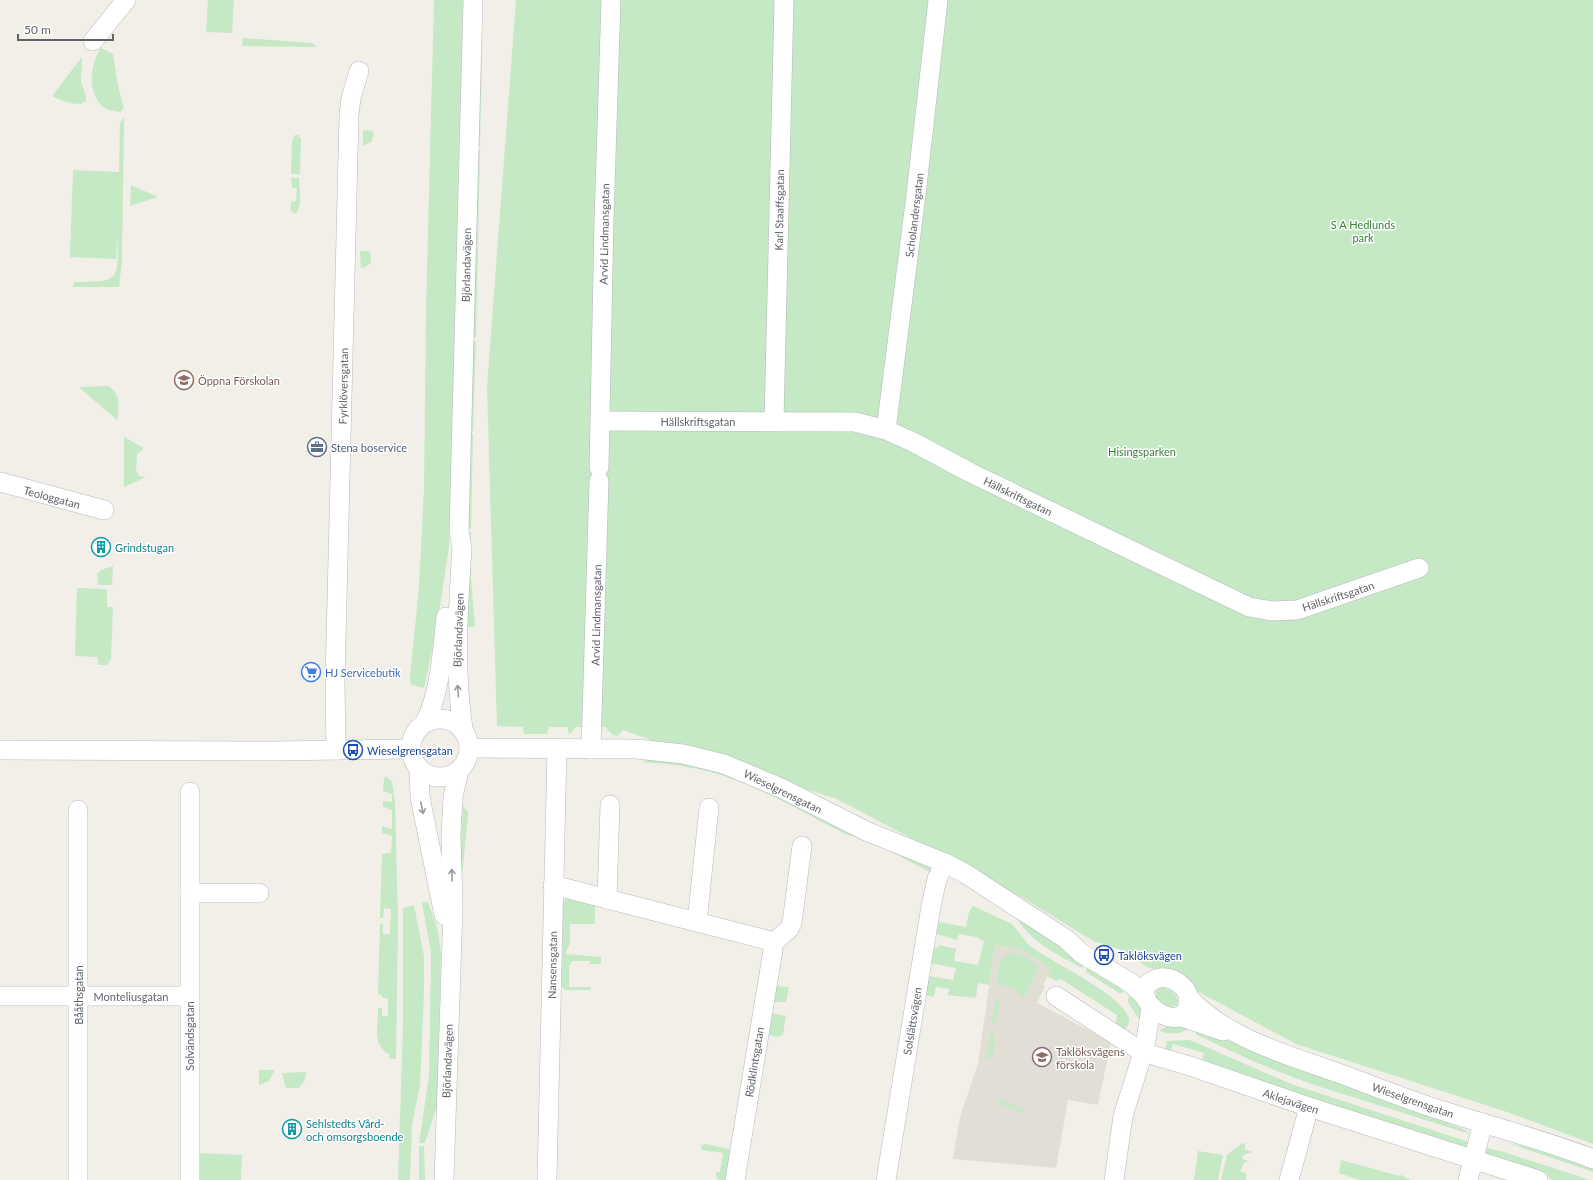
<svg xmlns="http://www.w3.org/2000/svg" width="1593" height="1180" viewBox="0 0 1593 1180" font-family="Lato,sans-serif">
  <style>
    .education { fill: #e1ded6 }
    .green { fill: #c5e8c5 }
    .lines { fill: none; stroke-linecap: round; stroke-linejoin: round }
    .minor-casing { stroke: #b5b8bc; stroke-width: 20 }
    .minor { stroke: #fff; stroke-width: 19 }
    .oneway { stroke: #979a9d }
    .labels { text-anchor: middle; dominant-baseline: central; stroke-width: 3; stroke-linejoin: round; paint-order: stroke }
    .street-label { font-size: 11px; fill: #5f6368; stroke: #fff }
    .park-label { font-size: 11px; fill: #348238; stroke: #fff }
    .education-label { font-size: 11px; fill: #785e54; stroke: #fff; text-anchor: start }
    .service-label { font-size: 11px; fill: #4e5e75; stroke: #fff; text-anchor: start }
    .culture-label { font-size: 11px; fill: #0d838f; stroke: #fff; text-anchor: start }
    .shop-label { font-size: 11px; fill: #366cbe; stroke: #fff; text-anchor: start }
    .transit-label { font-size: 11px; fill: #164399; stroke: #fff; text-anchor: start }
  </style>
  <rect width="100%" height="100%" fill="#f1efe8"/>
  <path class="education" d="M995 945 1021 949 1051 969 1043 985 1045 986 1037 1003 1111 1042 1098 1105 1068 1100 1056 1168 953 1159 960 1117 978 1064Z"/>
  <g class="green">
    <path d="M208 0H234L232 33 206 32Z"/>
    <path d="M434 0H463L449 547 436 633 424 688 411 685 410 677 419 588 424 489 426 311Z"/>
    <path d="M516 0H1593V1144L1507 1112 1296 1044 1156 969C1146 969 1142 963 1135 958 1128 952 1105 943 1095 942L1020 896 837 799 661 743 619 740H651L623 730 619 735C613 737 609 733 606 727H576L570 734 568 732V727H549L547 734H524L523 727 497 726 487 387Z"/>
    <path d="M243 38 312 43 317 47 242 46Z"/>
    <path d="M101 48 113 54 118 86 124 108 120 112C116 111 109 111 105 108 86 94 90 65 101 48Z"/>
    <path d="M479 54H482L480 147H477Z"/>
    <path d="M82 57 81 82 86 96V101L81 104C70 104 62 101 52 96Z"/>
    <path d="M123 118 124 119 122 259 119 287H72L75 282C115 281 120 284 117 239L116 259 70 257 73 170 119 172 120 123Z"/>
    <path d="M367 130 373 131 374 135 371 142 363 146V131Z"/>
    <path d="M295 135H298L301 139 300 174H291L292 141Z"/>
    <path d="M477 150H480L478 245H475Z"/>
    <path d="M291 178H299C299 188 303 208 295 214L291 211V202L296 201 297 188H292Z"/>
    <path d="M131 186H133L158 197 130 206Z"/>
    <path d="M475 247 478 248 476 337 473 338Z"/>
    <path d="M368 251 371 254V263L365 267 361 268 360 251Z"/>
    <path d="M473 341H476L473 431H471Z"/>
    <path d="M108 386C120 392 120 408 117 420L80 388 81 387Z"/>
    <path d="M470 434H473L471 528 468 529Z"/>
    <path d="M124 437 144 448 137 454 136 470 139 476 146 477 124 487Z"/>
    <path d="M467 531 471 532V578L475 627H468Z"/>
    <path d="M113 566 112 585H98L97 574 101 570Z"/>
    <path d="M77 588 107 589V607H113L111 659 107 665H98V657L75 656Z"/>
    <path d="M648 757 705 767 748 781 862 839 845 834C806 814 766 790 724 776 698 767 671 764 643 762Z"/>
    <path d="M386 776 392 782 395 801 398 922 396 1059H389V1054C372 1046 378 1025 378 1008H382V1016H388V998H382V995L378 994 380 924H383V934H390L391 909 384 908 383 918H380L382 854 391 853 392 836 382 833V826L392 829V810L383 807V801L392 802V794L383 791 384 779Z"/>
    <path d="M463 806 468 812V816L462 876 460 964 459 865Z"/>
    <path d="M890 851 911 858 930 868V872Z"/>
    <path d="M569 896 595 902V924H570V944L566 952 567 954 601 957V964H590V961H572L569 966V987H591L590 990H565L562 986 563 902Z"/>
    <path d="M428 902 438 931 441 956 437 1106 425 1143H419L429 1076 431 966V952L422 903Z"/>
    <path d="M414 905 424 956V991L420 1085 412 1125 410 1180H398L403 1026V908Z"/>
    <path d="M973 906 1012 924 1028 944 1037 951C1057 964 1125 997 1129 1019 1130 1024 1126 1029 1124 1033L1116 1025 1117 1015 1061 979 1056 981 1047 976 1051 969 1021 949 995 945 989 985 978 983 976 998 948 995 949 989 936 987 934 997 925 995 929 976 953 980 956 968 930 963 933 947 938 948 939 945 956 949 954 961 978 965 984 941 976 937 959 934 957 940 936 934 939 922 966 927 969 912Z"/>
    <path d="M1020 920 1088 962 1082 968C1058 955 1035 944 1019 922Z"/>
    <path d="M1010 953 1020 954 1039 967 1025 996 1019 997V992L997 982 1000 961Z"/>
    <path d="M1087 968 1119 987 1123 991V993H1119L1086 972Z"/>
    <path d="M776 986 789 987 786 1002H773Z"/>
    <path d="M1161 988C1169 988 1176 992 1178 1000L1177 1005C1168 1010 1162 1004 1156 998V990Z"/>
    <path d="M1132 991 1143 1008 1141 1022 1128 1002V999Z"/>
    <path d="M996 998 1000 999 997 1020H995V1025L992 1024Z"/>
    <path d="M771 1013 786 1016 783 1034 779 1037 768 1035Z"/>
    <path d="M1173 1025 1188 1029C1181 1035 1168 1034 1160 1031L1161 1029Z"/>
    <path d="M1195 1029 1212 1033 1281 1063 1407 1106 1465 1130 1470 1134 1308 1083 1255 1062 1199 1036 1196 1034Z"/>
    <path d="M991 1031H994L993 1038 995 1039 992 1059 986 1058Z"/>
    <path d="M1190 1040 1291 1084 1472 1143 1468 1148 1201 1064 1204 1053 1173 1044 1169 1056 1164 1054 1167 1041Z"/>
    <path d="M259 1070H275L269 1081 259 1085Z"/>
    <path d="M306 1072 305 1080 299 1088H286L282 1073Z"/>
    <path d="M999 1099 1026 1110 1024 1114 997 1102Z"/>
    <path d="M1242 1143 1245 1144V1150L1252 1151 1251 1153 1245 1154 1242 1157 1243 1159 1249 1162H1244L1240 1172 1246 1173V1180H1221L1227 1155Z"/>
    <path d="M1508 1143 1541 1150 1593 1168V1172Z"/>
    <path d="M705 1144 729 1149 733 1155 729 1180H719L716 1177V1172H720L723 1153 702 1150 701 1146Z"/>
    <path d="M419 1146H424L425 1180H419Z"/>
    <path d="M1483 1147 1504 1152 1590 1180H1553L1550 1179 1547 1173 1485 1155Z"/>
    <path d="M1198 1151 1223 1155 1218 1180H1194Z"/>
    <path d="M197 1153 242 1155 241 1180H196Z"/>
    <path d="M1341 1160 1399 1176 1401 1175 1411 1180H1360L1339 1173Z"/>
  </g>
  <g class="lines">
    <g class="minor-casing">
      <g id="minor">
        <path d="M93 41 126 0"/>
        <path d="M601 421 855 422 886 430 913 442 971 473 1249 607 1272 611 1297 610 1419 568"/>
        <path d="M774 421 784 0"/>
        <path d="M886 430 916 195 938 0"/>
        <path d="M599 467 604 220 611 0"/>
        <path d="M0 482 104 510"/>
        <circle cx="440" cy="748" r="29"/>
        <path d="M425 723C441 690 442 652 446 617"/>
        <path d="M463 729C454 668 458 610 462 548L459 531 473 0"/>
        <path d="M469 748 637 749 683 754 724 764 781 788 866 831 945 863 966 874 1066 939 1081 953 1131 983 1145 997"/>
        <path d="M591 749 599 481"/>
        <path d="M0 750 273 751 410 749"/>
        <path d="M336 750 335 680 349 115 351 98 359 71"/>
        <path d="M419 769 420 797 444 915"/>
        <path d="M78 810V1180"/>
        <path d="M553 885 767 940 772 944 773 950 735 1180"/>
        <path d="M190 893H259"/>
        <path d="M607 899 610 805"/>
        <path d="M697 922 709 808"/>
        <path d="M772 944 789 929 792 923 802 846"/>
        <path d="M1160 978C1168 977 1176 980 1182 986 1188 991 1190 999 1188 1006 1179 1040 1116 989 1160 978Z"/>
        <path d="M0 996H189"/>
        <path d="M1056 996 1142 1052 1190 1066 1309 1107 1538 1180"/>
        <path d="M1189 998C1225 1036 1278 1052 1327 1069 1364 1082 1400 1097 1437 1109 1489 1126 1542 1139 1593 1159"/>
        <path d="M1179 1016 1223 1031"/>
        <path d="M190 1180V792"/>
        <path d="M444 1180 453 907 451 835 453 797 459 770"/>
        <path d="M547 1180 557 749"/>
        <path d="M886 1180 931 906 937 879 945 863"/>
        <path d="M1114 1180 1123 1116 1145 1046 1151 1008"/>
        <path d="M1289 1180 1309 1107"/>
        <path d="M1468 1180 1483 1123"/>
      </g>
    </g>
    <use href="#minor" class="minor"/>
  </g>
  <defs><path id="oneway-shaft" d="M-6 0H5M1.5-3L5.5 0L1.5 3" fill="none" stroke-width="1.6" stroke-linecap="round" stroke-linejoin="round"/></defs>
  <g class="oneway">
    <use href="#oneway-shaft" transform="translate(458 691) rotate(-94)"/>
    <use href="#oneway-shaft" transform="translate(422 808) rotate(78)"/>
    <use href="#oneway-shaft" transform="translate(452 875) rotate(-92)"/>
  </g>
  <defs>
    <g id="school-ring" transform="scale(1)"><circle r="9.5" fill="#fff" stroke="#8d6e63" stroke-width="1.5"/><path d="M0-5L7-2L0 1L-7-2ZM-4 1L0 2.5L4 1V4Q0 6-4 4Z" fill="#8d6e63"/></g>
    <g id="office-ring" transform="scale(1)"><circle r="9.5" fill="#fff" stroke="#5c6f8a" stroke-width="1.5"/><path d="M-6-3h4V-5.5h4V-3h4V5H-6ZM-1-4.5V-3h2v-1.5ZM-6 0V1H6V0Z" fill="#5c6f8a"/></g>
    <g id="building-ring" transform="scale(1)"><circle r="9.5" fill="#fff" stroke="#0f9aa8" stroke-width="1.5"/><path d="M-4-6H4V6H1V3H-1V6H-4ZM-2.5-4.3h1.7v1.8h-1.7ZM.8-4.3h1.7v1.8H.8ZM-2.5-1h1.7V.8h-1.7ZM.8-1h1.7V.8H.8Z" fill="#0f9aa8"/></g>
    <g id="supermarket-ring" transform="scale(1)"><circle r="9.5" fill="#fff" stroke="#3f7fe0" stroke-width="1.5"/><path d="M-6-5.5h2.5l.6 2H6L4.5 2H-2.5L-4.4-4H-6ZM-1.5 3.2a1.3 1.3 0 1 0 .1 0ZM3 3.2a1.3 1.3 0 1 0 .1 0Z" fill="#3f7fe0"/></g>
    <g id="bus-ring" transform="scale(1)"><circle r="9.5" fill="#fff" stroke="#1a4fb4" stroke-width="1.5"/><path d="M-5-6H5V4H4V6H2V4H-2V6H-4V4H-5ZM-3.5-4V0h7V-4ZM-3.5 1.2v1.5H-2V1.2ZM2 1.2v1.5H3.5V1.2Z" fill="#1a4fb4"/></g>
  </defs>
  <g fill-rule="evenodd">
    <use href="#school-ring" x="184" y="380"/>
    <use href="#office-ring" x="317" y="447"/>
    <use href="#building-ring" x="101" y="547"/>
    <use href="#supermarket-ring" x="311" y="672"/>
    <use href="#bus-ring" x="353" y="750"/>
    <use href="#bus-ring" x="1104" y="955"/>
    <use href="#school-ring" x="1042" y="1057"/>
    <use href="#building-ring" x="292" y="1129"/>
  </g>
  <g class="labels">
    <g class="street-label">
      <text transform="translate(779 210) rotate(-89)">Karl Staaffsgatan</text>
      <text transform="translate(914 215) rotate(-83)">Scholandersgatan</text>
      <text transform="translate(604 234) rotate(-89)">Arvid Lindmansgatan</text>
      <text transform="translate(466 265) rotate(-89)">Björlandavägen</text>
      <text transform="translate(343 386) rotate(-89)">Fyrklöversgatan</text>
      <text x="698" y="421">Hällskriftsgatan</text>
      <text transform="translate(1018 496) rotate(26)">Hällskriftsgatan</text>
      <text transform="translate(52 497) rotate(15)">Teologgatan</text>
      <text transform="translate(1338 596) rotate(-18)">Hällskriftsgatan</text>
      <text transform="translate(596 615) rotate(-89)">Arvid Lindmansgatan</text>
      <text transform="translate(458 630) rotate(-88)">Björlandavägen</text>
      <text transform="translate(783 791) rotate(26)">Wieselgrensgatan</text>
      <text transform="translate(552 965) rotate(-89)">Nansensgatan</text>
      <text transform="translate(78 995) rotate(-90)">Bååthsgatan</text>
      <text x="131" y="996">Monteliusgatan</text>
      <text transform="translate(912 1021) rotate(-81)">Solslättsvägen</text>
      <text transform="translate(189 1036) rotate(-90)">Solvändsgatan</text>
      <text transform="translate(447 1061) rotate(-88)">Björlandavägen</text>
      <text transform="translate(754 1062) rotate(-81)">Rödklintsgatan</text>
      <text transform="translate(1413 1100) rotate(19)">Wieselgrensgatan</text>
      <text transform="translate(1291 1101) rotate(18)">Aklejavägen</text>
    </g>
    <g class="park-label">
      <text x="1363" y="224">S A Hedlunds<tspan x="1363" dy="13">park</tspan></text>
      <text x="1142" y="451">Hisingsparken</text>
    </g>
    <g class="education-label">
      <text x="198" y="380">Öppna Förskolan</text>
      <text x="1056" y="1051">Taklöksvägens<tspan x="1056" dy="13">förskola</tspan></text>
    </g>
    <g class="service-label">
      <text x="331" y="447">Stena boservice</text>
    </g>
    <g class="culture-label">
      <text x="115" y="547">Grindstugan</text>
      <text x="306" y="1123">Sehlstedts Vård-<tspan x="306" dy="13">och omsorgsboende</tspan></text>
    </g>
    <g class="shop-label">
      <text x="325" y="672">HJ Servicebutik</text>
    </g>
    <g class="transit-label">
      <text x="367" y="750">Wieselgrensgatan</text>
      <text x="1118" y="955">Taklöksvägen</text>
    </g>
  </g>
  <path d="M18 34v6h95v-6" fill="none" stroke="#5f6368" stroke-width="2"/>
  <text x="24" y="34" font-size="12" fill="#5f6368" stroke="#ffffff" stroke-width="3" paint-order="stroke">50 m</text>
</svg>
